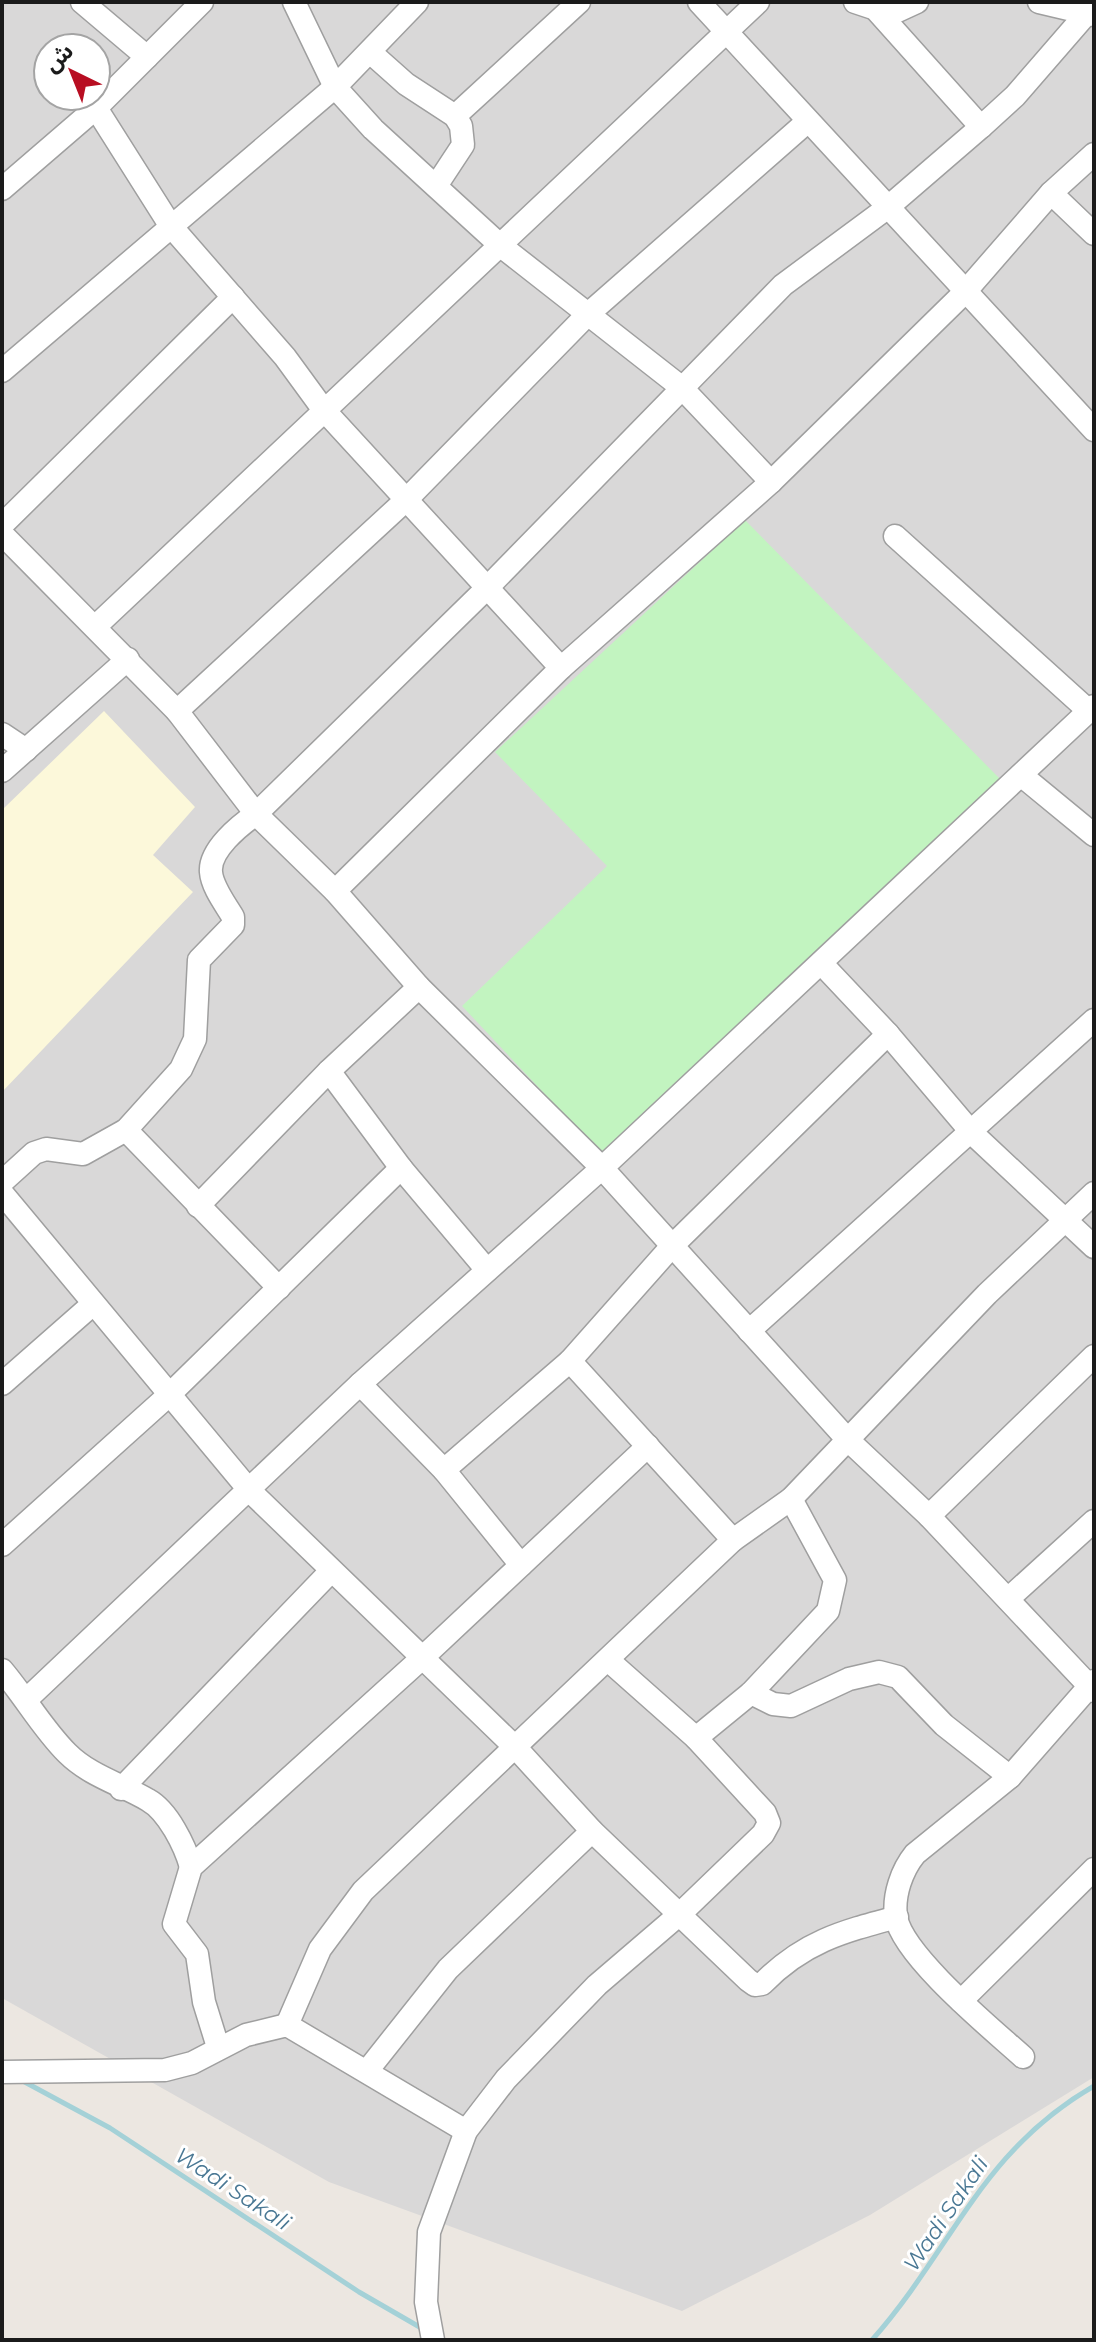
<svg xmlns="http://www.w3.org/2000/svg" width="1096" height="2342" viewBox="0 0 1096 2342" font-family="Montserrat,'Noto Sans Arabic',sans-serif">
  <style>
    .residential { fill: #d9d8d8; fill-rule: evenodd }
    .education { fill: #fcf8da }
    .park { fill: #c2f4c0 }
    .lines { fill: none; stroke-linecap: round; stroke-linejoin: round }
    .stream { stroke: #a4d1d7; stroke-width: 5 }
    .minor-casing { stroke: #9f9f9f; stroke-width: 25 }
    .minor { stroke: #fff; stroke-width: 22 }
    .labels { text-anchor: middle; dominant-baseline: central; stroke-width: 6; stroke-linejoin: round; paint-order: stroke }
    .water-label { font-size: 22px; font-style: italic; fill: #4a7894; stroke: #fff }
  </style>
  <rect width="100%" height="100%" fill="#ece7e1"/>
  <path class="residential" d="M2 2H1094V2077L870 2215 682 2311 329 2182 2 1998ZM48 48H96V96H48Z"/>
  <path class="education" d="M104 711 195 807 153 855 193 892 2 1092V810Z"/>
  <path class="park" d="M745 520 1000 779 602 1155 462 1006 607 866 495 752Z"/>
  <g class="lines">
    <g class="stream">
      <path d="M21 2080 110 2128 359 2292 423 2329"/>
      <path d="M872 2340C954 2247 980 2152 1094 2086"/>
    </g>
    <g class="minor-casing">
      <g id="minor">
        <path d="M82 2 147 57"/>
        <path d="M294 2 335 87 373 129 501 246 681 387 771 482"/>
        <path d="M699 2 1094 430"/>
        <path d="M855 2 891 14 917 2"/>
        <path d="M1039 2 1094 15"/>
        <path d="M878 12 981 127"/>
        <path d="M370 52 406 84 455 116 461 126 463 145 436 186"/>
        <path d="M96 108 170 225 285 357 323 409 561 668"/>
        <path d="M455 116 579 2"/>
        <path d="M2 189 96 108 202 2"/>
        <path d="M1051 193 1094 234"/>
        <path d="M2 371 335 87 417 2"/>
        <path d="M2 525 233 297"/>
        <path d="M2 534 177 711 256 814 335 891 419 987 602 1168 848 1440 929 1516 1094 1691"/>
        <path d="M895 536 1089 711"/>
        <path d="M96 626 758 2"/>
        <path d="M177 711 406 500 587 315 808 121"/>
        <path d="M2 734 26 750"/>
        <path d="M2 771 128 659"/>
        <path d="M1021 775 1094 835"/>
        <path d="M335 891 561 668 771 482 964 293 1051 193 1094 154"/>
        <path d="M821 963 888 1034 972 1133 1094 1247"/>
        <path d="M329 1071 401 1168 487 1270"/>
        <path d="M126 1130 279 1288"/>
        <path d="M2 1182 34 1153 46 1149 83 1154 126 1130 181 1069 195 1039 199 960 233 925V917C226 905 212 887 211 872 209 850 240 825 256 814L487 588 783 285 887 208 981 127 1015 96 1087 13"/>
        <path d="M2 1193 250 1491 516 1748 592 1831 748 1980 755 1985 762 1984C803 1942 841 1932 897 1917"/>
        <path d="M198 1206 329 1071 419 987"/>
        <path d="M749 1331 1094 1020"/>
        <path d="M570 1361 733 1540"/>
        <path d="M2 1384 93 1304"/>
        <path d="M360 1384 444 1470 521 1565"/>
        <path d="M444 1470 570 1361 672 1246 888 1034"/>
        <path d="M929 1516 1094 1356"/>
        <path d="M2 1545 169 1395 401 1168"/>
        <path d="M1008 1599 1094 1521"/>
        <path d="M2 1670C25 1697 42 1728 67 1753 90 1776 121 1784 148 1800 168 1811 185 1846 191 1867"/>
        <path d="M751 1693 773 1704 791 1706 849 1679 879 1672 898 1677 944 1725 1010 1777"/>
        <path d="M27 1699 360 1384 602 1168 1094 706"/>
        <path d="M696 1738 751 1693 828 1611 835 1580 791 1499"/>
        <path d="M121 1789 331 1571"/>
        <path d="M961 2001 1094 1869"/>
        <path d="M287 2025 320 1949 363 1891 733 1540 791 1499 987 1294 1094 1193"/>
        <path d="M218 2047 204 2002 197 1954 174 1924 191 1867 421 1659 648 1446"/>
        <path d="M1023 2057C992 2029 903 1956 896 1917 893 1895 902 1870 915 1854L1010 1777 1094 1681"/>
        <path d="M367 2071 448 1969 592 1831"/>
        <path d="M2 2072 165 2070 192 2063 246 2035 287 2025 466 2131"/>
        <path d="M433 2340 426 2302 429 2232 466 2131 506 2079 597 1985 681 1913 763 1834 769 1823 765 1813 696 1738 608 1660"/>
      </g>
    </g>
    <use href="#minor" class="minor"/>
  </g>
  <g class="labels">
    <g class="water-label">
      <text transform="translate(233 2189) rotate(33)">Wadi Sakali</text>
      <text transform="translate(946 2214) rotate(-56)">Wadi Sakali</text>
    </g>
  </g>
  <rect width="1096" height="2342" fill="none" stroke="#1b1b1b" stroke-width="8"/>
  <g transform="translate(72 72) rotate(317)"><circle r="38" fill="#ffffff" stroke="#a4a4a4" stroke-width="2"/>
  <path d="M0-6L14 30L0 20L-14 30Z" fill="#b80e22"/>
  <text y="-12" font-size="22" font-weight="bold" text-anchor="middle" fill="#1b1b1b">ش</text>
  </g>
</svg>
